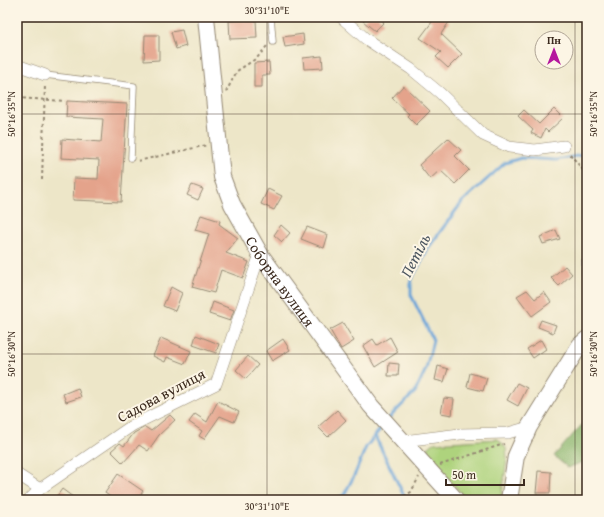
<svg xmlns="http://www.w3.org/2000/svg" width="604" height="517" viewBox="0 0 604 517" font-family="'Gentium Book Plus',serif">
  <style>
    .green { fill: #aed37d; stroke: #747e4e }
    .forest { fill: #8ab56c; stroke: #627045 }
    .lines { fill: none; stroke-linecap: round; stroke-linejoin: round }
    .stream { stroke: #67a3d8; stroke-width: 3 }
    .building { fill: #e4a38b }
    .lane-casing { stroke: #948873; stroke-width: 7 }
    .street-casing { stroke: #948873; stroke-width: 12 }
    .secondary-casing { stroke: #948873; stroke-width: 18 }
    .path { stroke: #948873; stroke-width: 2; stroke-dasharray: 3 3; stroke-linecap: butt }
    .lane { stroke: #fff; stroke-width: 5.5 }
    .street { stroke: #fff; stroke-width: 11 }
    .secondary { stroke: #fff; stroke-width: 16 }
    .ticks { fill: none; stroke: #3b2a1e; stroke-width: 1; stroke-opacity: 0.45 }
    .labels { text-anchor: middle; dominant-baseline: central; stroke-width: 4; stroke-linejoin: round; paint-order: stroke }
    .street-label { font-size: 15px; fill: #3b2a1e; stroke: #fcf5e5 }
    .water-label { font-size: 16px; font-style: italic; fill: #4a545f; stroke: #fcf5e5 }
    .neatline { fill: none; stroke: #3b2a1e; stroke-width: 1.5 }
    .ticks-label { font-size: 10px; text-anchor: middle; fill: #3b2a1e }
  </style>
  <rect width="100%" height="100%" fill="#fcf5e5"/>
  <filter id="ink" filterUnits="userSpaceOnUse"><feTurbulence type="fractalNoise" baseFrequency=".025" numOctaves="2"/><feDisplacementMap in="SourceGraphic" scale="8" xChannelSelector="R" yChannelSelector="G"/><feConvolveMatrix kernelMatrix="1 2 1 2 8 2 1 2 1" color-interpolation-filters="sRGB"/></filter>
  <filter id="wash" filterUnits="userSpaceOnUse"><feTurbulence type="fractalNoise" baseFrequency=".012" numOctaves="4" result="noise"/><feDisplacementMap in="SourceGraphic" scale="16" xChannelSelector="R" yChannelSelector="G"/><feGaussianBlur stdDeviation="0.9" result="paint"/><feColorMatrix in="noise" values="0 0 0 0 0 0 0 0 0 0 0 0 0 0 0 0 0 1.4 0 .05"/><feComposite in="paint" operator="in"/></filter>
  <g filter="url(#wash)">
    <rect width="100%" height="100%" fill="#ede6c8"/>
    <path class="green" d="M498 439 506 448 507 459 501 500H468L427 457 428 448 434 443Z"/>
    <path class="forest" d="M587 419V460L568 468 554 456Z"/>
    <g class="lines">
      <g class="stream">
        <path d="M389 418 415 392 426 369 433 340 411 295V280L429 247 462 202 505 163 521 158 556 160 587 154"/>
        <path d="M375 436 406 500"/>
        <path d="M334 500 344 495 355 474 366 447 382 427"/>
      </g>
    </g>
    <g id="blocks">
      <g class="building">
        <path d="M367 17H378L384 22 375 31 363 21Z"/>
        <path d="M427 17H442L449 22 441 34 462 54 448 68 436 57 441 52 420 38 432 22Z"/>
        <path d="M256 20 257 38 230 39 229 21Z"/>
        <path d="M182 30 186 46 176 49 171 32Z"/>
        <path d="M303 34 304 44 285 47 283 37Z"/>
        <path d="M145 35H159V60L144 61Z"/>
        <path d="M322 56 323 68 304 69 303 58Z"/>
        <path d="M269 62 270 75H262V87H254V63Z"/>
        <path d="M403 86 406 88 430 111 416 125 407 116 409 114 392 98Z"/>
        <path d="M67 101 127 104 121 202 73 200 74 178 98 179 99 160 61 158 62 139 101 142 103 119 66 117Z"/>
        <path d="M554 109 563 118 548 132 545 129 541 138 531 133 533 130 518 116 524 110 539 124Z"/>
        <path d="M448 138 461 150 455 156 469 170 455 184 440 170 430 179 419 165Z"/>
        <path d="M192 185 203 189 198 200 187 195Z"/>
        <path d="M268 189 282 196 274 210 261 204Z"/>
        <path d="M201 215 220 221 219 224 238 238 226 253 249 262 243 278 221 270 214 293 192 287 209 234 195 230Z"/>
        <path d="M281 225 290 233 282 242 274 235Z"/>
        <path d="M307 227 328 235 324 248 301 239Z"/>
        <path d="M556 230 560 239 543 244 540 237Z"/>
        <path d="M565 266 572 274 559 286 551 278Z"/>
        <path d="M171 287 182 293 175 311 163 306Z"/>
        <path d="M527 290 535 299 544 292 551 302 532 316 517 296Z"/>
        <path d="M213 302 234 310 230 321 209 314Z"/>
        <path d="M541 320 556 325 553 333 538 327Z"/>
        <path d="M343 323 354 341 341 349 330 330Z"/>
        <path d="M196 335 219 344 216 353 193 345Z"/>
        <path d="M390 337 398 352 375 367 363 346 373 339 377 345Z"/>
        <path d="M161 338 191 351 185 364 167 357 165 362 153 356Z"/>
        <path d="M283 339 290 350 272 361 266 351Z"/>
        <path d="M541 340 546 349 533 358 527 349Z"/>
        <path d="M248 356 258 365 246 379 236 370Z"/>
        <path d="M389 363 399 364 398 376H388Z"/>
        <path d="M438 366 448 369 444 382 435 380Z"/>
        <path d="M470 373 487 378 483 391 467 387Z"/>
        <path d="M517 383 527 388 518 406 507 400Z"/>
        <path d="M78 388 81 397 66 402 63 394Z"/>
        <path d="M444 398 454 399 452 415 441 413Z"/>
        <path d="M218 401 239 412 234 422 220 416 204 439 199 436 202 431 189 422 195 414 207 422Z"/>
        <path d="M337 410 346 420 328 437 318 427Z"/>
        <path d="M170 415 175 420 159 435 148 451 139 445 123 463 111 451 120 443 124 446 134 433 145 427 151 431Z"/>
        <path d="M538 471 551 472 550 493H536Z"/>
        <path d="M118 474 143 491 137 500H115L105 493Z"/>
        <path d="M62 489 77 500H63L57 496Z"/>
      </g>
    </g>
  </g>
  <g filter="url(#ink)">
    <use href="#blocks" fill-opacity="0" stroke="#948873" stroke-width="1"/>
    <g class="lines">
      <g class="lane-casing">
        <g id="lane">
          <path d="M271 17 273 42"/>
          <path d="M45 75 134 86 131 158"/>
        </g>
      </g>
      <g class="street-casing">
        <g id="street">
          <path d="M341 17 366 39 411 69 440 93 483 135 509 147 535 150 564 146"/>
          <path d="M17 65 45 75"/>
          <path d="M587 262V272"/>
          <path d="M403 441 460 434 508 433 529 427"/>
          <path d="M17 474 40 489"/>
          <path d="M29 500 40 489 133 425 216 384 260 254"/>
        </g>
      </g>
      <g class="secondary-casing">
        <g id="secondary">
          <path id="s1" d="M206 17 222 177 232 204 260 254 371 406 456 500"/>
          <path d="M509 500 516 456 529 427 580 345 587 339"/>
        </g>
      </g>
      <g class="path">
        <path d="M226 92 237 71 257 58 267 46"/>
        <path d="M17 98 65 101"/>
        <path d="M570 154 587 175"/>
        <path d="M138 161 207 145"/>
        <path d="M42 180 45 85"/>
        <path d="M440 465 504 444"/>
        <path d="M399 500 411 492 419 477"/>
      </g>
      <use href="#lane" class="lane"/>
      <use href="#street" class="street"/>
      <use href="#secondary" class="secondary"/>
    </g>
  </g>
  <path class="ticks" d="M267 17V500M575 17V500M17 114H587M17 354H587"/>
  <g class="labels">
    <g class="street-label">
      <text stroke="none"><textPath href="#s1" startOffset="281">Соборна вулиця</textPath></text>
      <text transform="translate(161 395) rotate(-28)">Садова вулиця</text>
    </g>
    <g class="water-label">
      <text transform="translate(415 255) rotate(-63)">Петіль</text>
    </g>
  </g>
  <rect width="604" height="517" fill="none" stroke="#fcf5e5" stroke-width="44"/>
  <g transform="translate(554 50)"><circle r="19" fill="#fcf5e5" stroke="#afa495"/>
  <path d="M0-3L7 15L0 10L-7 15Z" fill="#b5179e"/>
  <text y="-6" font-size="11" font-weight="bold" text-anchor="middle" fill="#3b2a1e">Пн</text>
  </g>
  <path d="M446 479v6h78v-6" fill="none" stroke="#3b2a1e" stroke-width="2"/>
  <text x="452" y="479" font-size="12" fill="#3b2a1e" stroke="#fcf5e5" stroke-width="3" paint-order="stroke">50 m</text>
  <rect x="22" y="22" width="560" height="473" class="neatline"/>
  <g class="ticks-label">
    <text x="267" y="14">30°31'10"E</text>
    <text transform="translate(11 114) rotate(-90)" y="4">50°16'35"N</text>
    <text transform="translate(593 114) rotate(-90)" y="4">50°16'35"N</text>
    <text transform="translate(11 354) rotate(-90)" y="4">50°16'30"N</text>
    <text transform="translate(593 354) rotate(-90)" y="4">50°16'30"N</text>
    <text x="267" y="510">30°31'10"E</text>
  </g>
</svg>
